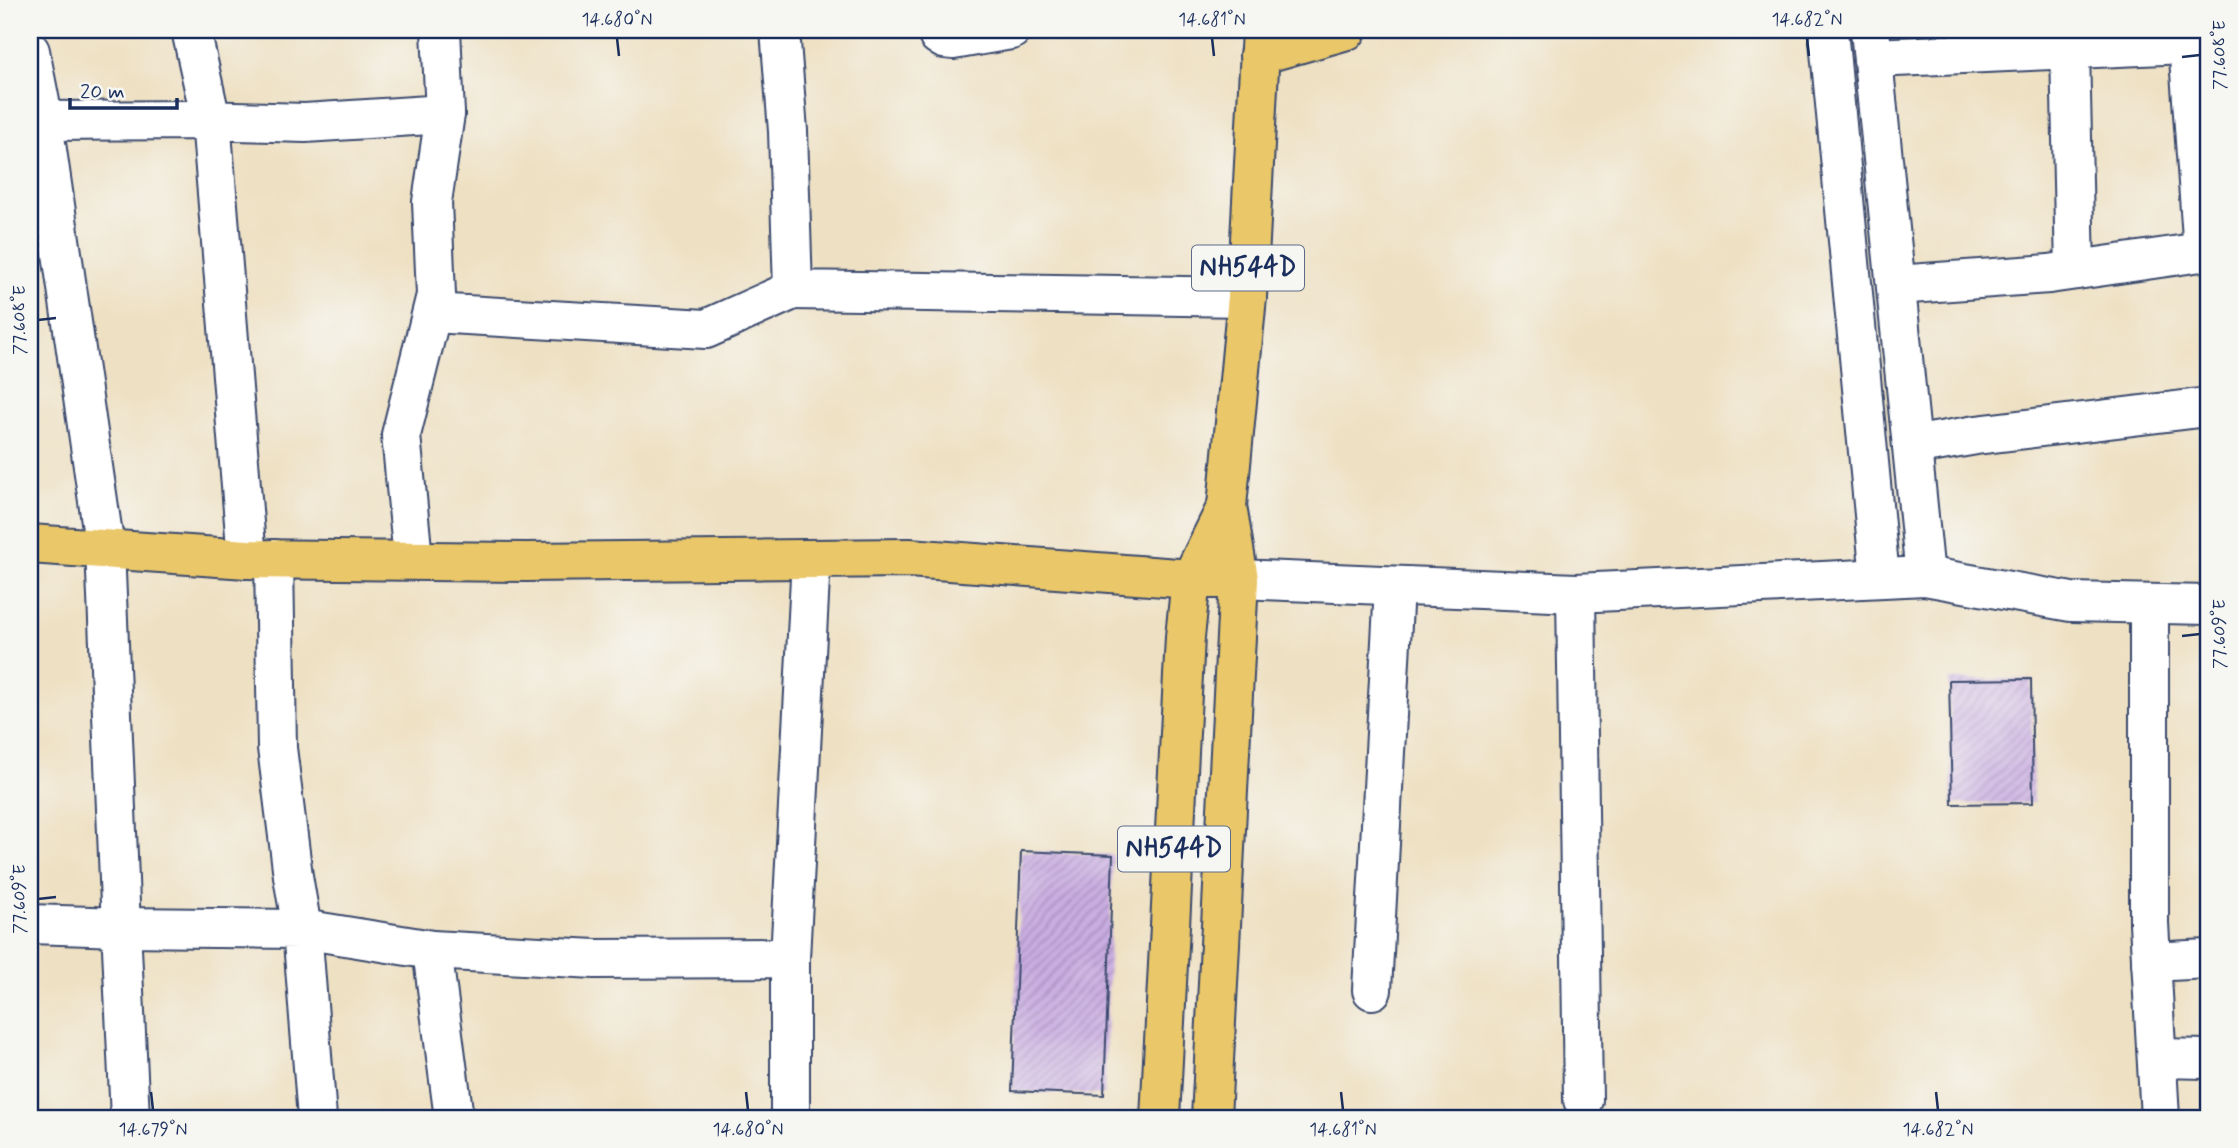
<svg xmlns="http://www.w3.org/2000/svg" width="2238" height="1148" viewBox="0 0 2238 1148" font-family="Mynerve,sans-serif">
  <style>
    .building { fill: url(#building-hatch) }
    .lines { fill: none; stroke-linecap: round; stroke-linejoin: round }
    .minor-casing { stroke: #3b4a6d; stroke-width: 42 }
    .major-casing { stroke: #3b4a6d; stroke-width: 42 }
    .highway-casing { stroke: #3b4a6d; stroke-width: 42 }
    .minor { stroke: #fff; stroke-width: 38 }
    .major { stroke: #eac769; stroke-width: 38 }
    .highway { stroke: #eac769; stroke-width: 38 }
    .ticks { fill: none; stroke: #1b2f5e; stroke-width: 2.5 }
    .labels { text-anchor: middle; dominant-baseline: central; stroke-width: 5; stroke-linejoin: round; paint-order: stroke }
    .shield { fill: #f6f6f2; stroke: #5d6b8a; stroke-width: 2 }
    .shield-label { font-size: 26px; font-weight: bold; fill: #1b2f5e }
    .neatline { fill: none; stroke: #1b2f5e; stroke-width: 2.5 }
    .ticks-label { font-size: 18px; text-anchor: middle; fill: #1b2f5e }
  </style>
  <defs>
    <pattern id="building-hatch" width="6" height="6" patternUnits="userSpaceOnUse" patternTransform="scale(1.75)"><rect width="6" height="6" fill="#caade2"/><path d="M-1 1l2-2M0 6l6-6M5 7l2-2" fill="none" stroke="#a38dba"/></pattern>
  </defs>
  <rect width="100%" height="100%" fill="#f6f6f2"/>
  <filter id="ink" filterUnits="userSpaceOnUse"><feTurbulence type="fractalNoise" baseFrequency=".0143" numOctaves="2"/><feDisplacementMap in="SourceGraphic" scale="14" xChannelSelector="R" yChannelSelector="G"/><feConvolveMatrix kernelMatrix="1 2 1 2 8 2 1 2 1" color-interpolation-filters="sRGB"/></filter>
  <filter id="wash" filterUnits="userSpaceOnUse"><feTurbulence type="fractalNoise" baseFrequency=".00686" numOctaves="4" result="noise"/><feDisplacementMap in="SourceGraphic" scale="28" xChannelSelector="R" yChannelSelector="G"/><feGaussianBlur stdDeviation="1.57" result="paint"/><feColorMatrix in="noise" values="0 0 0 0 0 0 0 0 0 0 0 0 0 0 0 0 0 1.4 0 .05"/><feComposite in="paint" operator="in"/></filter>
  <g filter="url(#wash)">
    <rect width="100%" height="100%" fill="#eee0c2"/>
    <g id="blocks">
      <g class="building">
        <path d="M2031 679 2033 803 1952 804 1949 680Z"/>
        <path d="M1021 851 1113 855 1104 1095 1012 1091Z"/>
      </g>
    </g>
  </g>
  <g filter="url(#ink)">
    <use href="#blocks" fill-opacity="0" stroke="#3b4a6d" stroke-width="2"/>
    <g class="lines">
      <g class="minor-casing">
        <g id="minor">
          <path d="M191 30 211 120 247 559"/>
          <path d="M780 30 788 131 793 290 1247 297"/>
          <path d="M937 30 938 35 944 39 953 40 1011 30"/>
          <path d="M1828 30 1880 578"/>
          <path d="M1870 30 1925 576"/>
          <path d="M2188 44 2203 252"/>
          <path d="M2070 50 2075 270"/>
          <path d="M30 51 40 102 105 549 121 927 30 924"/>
          <path d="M1873 58 2208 43"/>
          <path d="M30 119 42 121 198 120 305 123 445 114 441 30"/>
          <path d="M1896 285 2049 274 2208 251"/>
          <path d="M432 313 706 329 793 290"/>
          <path d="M1912 446 1976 435 2208 407"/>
          <path d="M274 559 277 748 293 876 302 929 432 950 595 959 790 958V1118"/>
          <path d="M413 559 401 435 436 295 432 202 445 114"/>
          <path d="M1239 579 1576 593 1925 576 2071 602 2208 605"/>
          <path d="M1576 593 1583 1100"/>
          <path d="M2149 604V923L2160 1118"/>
          <path d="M432 950 454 1118"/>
          <path d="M790 958 811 559"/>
          <path d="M2151 962 2208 959"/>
          <path d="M1372 990 1394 587"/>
          <path d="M2157 1058 2208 1059"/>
          <path d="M130 1118 121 927 302 929 317 1118"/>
        </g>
      </g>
      <g class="major-casing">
        <path id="major" d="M30 544 247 559 526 562 909 558 1191 579H1239"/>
      </g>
      <g class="highway-casing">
        <g id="highway">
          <path d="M1259 55 1347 30"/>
          <path d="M1160 1118 1185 637 1191 579 1227 506"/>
          <path d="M1211 1118 1239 579 1227 506 1247 297 1261 30"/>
        </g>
      </g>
      <use href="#minor" class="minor"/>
      <use href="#major" class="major"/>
      <use href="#highway" class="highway"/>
    </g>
  </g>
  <path class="ticks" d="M617 38 619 56M1212 38 1214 56M1807 38 1809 56M2182 57 2200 55M38 320 56 318M2182 636 2200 634M38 899 56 897M151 1092 153 1110M746 1092 748 1110M1341 1092 1343 1110M1936 1092 1938 1110"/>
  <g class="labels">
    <g class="shield">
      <rect x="1192" y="245.5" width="112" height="45" rx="5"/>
      <rect x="1118" y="826.5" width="112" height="45" rx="5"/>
    </g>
    <g class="shield-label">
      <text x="1248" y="268">NH544D</text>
      <text x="1174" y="849">NH544D</text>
    </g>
  </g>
  <rect width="2238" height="1148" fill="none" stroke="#f6f6f2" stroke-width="77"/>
  <path d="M70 98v10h107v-10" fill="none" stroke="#1b2f5e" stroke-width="3.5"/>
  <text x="80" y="98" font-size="21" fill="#1b2f5e" stroke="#f6f6f2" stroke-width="5" paint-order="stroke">20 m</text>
  <rect x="38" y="38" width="2162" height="1072" class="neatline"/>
  <g class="ticks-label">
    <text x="617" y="25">14.680°N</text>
    <text x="1212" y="25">14.681°N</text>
    <text x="1807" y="25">14.682°N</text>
    <text transform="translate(2219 55) rotate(-90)" y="6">77.608°E</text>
    <text transform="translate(19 320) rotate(-90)" y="6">77.608°E</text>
    <text transform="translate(2219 634) rotate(-90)" y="6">77.609°E</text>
    <text transform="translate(19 899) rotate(-90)" y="6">77.609°E</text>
    <text x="153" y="1135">14.679°N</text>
    <text x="748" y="1135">14.680°N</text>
    <text x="1343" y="1135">14.681°N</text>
    <text x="1938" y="1135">14.682°N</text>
  </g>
</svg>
